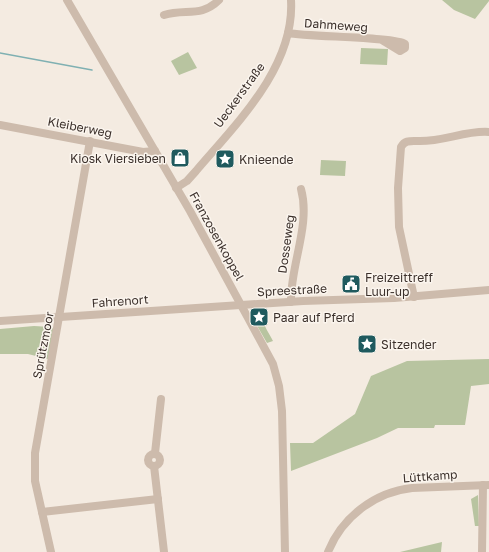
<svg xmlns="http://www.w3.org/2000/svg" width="489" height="552" viewBox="0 0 489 552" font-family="'Golos Text',sans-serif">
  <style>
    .green { fill: #b8c4a0 }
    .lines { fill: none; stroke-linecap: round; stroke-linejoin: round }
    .stream { stroke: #7fb0b2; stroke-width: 1.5 }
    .minor { stroke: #cdbbac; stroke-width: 8 }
    .labels { text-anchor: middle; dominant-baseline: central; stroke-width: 3; stroke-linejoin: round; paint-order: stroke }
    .street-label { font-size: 12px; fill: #3b302b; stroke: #fbf5ee }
    .poi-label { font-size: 12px; fill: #3b302b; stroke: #fbf5ee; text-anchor: start }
  </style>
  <rect width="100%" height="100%" fill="#f4ebe1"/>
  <g class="green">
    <path d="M442 0H489V1L475 19 454 10Z"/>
    <path d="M361 48 388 49 387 65 360 64Z"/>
    <path d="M188 52 197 68 179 75 171 61Z"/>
    <path d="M321 160 346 161 345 176 320 175Z"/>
    <path d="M267 309C256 317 269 332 273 341L267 343 252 317 256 310Z"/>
    <path d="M34 326 51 327 54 329 48 359 28 354H0V329Z"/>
    <path d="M489 359V384L471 386 465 425H435L434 428H398L377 438 291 471 290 443H313L355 414 371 376 407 361Z"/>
    <path d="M478 495 479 526H475L471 499Z"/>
    <path d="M442 542 441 552H400Z"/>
  </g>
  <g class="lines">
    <path class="stream" d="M0 53 92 70"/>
    <g class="minor">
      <path d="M67 0 190 211 273 364 279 386 282 411 285 552"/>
      <path d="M164 15C185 8 201 18 219 0"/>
      <path d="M288 33C308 37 396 37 405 44V48L400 51 382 40"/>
      <path d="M0 125 143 152 155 151"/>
      <path d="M176 188 187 181 196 171C236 124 295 67 291 0"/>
      <path d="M414 297 399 227 398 188 401 147C405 140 410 141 418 141 442 142 467 130 489 132"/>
      <path d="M291 302C290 266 311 225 301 189"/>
      <path d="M0 321 303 301 394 298 489 290"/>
      <path d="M155 453 161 399"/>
      <circle cx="154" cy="460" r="6"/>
      <path d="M154 466 164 552"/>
      <path d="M42 512 158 499"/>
      <path d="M51 552 35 481V453L90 141"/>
      <path d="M328 552C342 517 375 492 412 488L489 485"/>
      <path d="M482 552 483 485"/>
    </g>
  </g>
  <defs>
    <g id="shop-square" transform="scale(1)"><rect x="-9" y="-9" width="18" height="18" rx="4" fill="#1f5a5e" stroke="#fbf5ee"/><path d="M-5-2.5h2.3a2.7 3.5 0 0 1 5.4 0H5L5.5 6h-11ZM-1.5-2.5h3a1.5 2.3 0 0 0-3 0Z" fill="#fff"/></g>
    <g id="sight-square" transform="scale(1)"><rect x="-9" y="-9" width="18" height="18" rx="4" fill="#1f5a5e" stroke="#fbf5ee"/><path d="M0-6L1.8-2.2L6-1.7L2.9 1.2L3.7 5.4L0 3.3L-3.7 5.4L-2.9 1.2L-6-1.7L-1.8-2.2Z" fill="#fff"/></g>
    <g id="civic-square" transform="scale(1)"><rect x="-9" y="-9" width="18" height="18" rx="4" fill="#1f5a5e" stroke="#fbf5ee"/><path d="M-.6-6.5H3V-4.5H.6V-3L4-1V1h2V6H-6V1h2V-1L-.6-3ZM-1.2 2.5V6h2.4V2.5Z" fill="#fff"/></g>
  </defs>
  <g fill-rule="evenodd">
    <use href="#shop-square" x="180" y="158"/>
    <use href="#sight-square" x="225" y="159"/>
    <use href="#civic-square" x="351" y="284"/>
    <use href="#sight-square" x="259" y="317"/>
    <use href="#sight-square" x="367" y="344"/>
  </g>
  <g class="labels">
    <g class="street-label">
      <text transform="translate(336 25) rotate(4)">Dahmeweg</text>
      <text transform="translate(239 95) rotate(-54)">Ueckerstraße</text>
      <text transform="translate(80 127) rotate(11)">Kleiberweg</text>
      <text transform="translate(217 236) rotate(61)">Franzosenkoppel</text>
      <text transform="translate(286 244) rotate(-82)">Dosseweg</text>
      <text transform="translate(292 290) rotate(-3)">Spreestraße</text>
      <text transform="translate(120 301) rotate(-4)">Fahrenort</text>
      <text transform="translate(43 345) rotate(-79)">Sprützmoor</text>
      <text transform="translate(430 476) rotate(-4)">Lüttkamp</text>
    </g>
    <g class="poi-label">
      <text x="166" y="158" text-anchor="end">Kiosk Viersieben</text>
      <text x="239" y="159">Knieende</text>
      <text x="365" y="277">Freizeittreff<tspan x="365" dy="14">Luur-up</tspan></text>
      <text x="273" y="317">Paar auf Pferd</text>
      <text x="381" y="344">Sitzender</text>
    </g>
  </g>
</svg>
